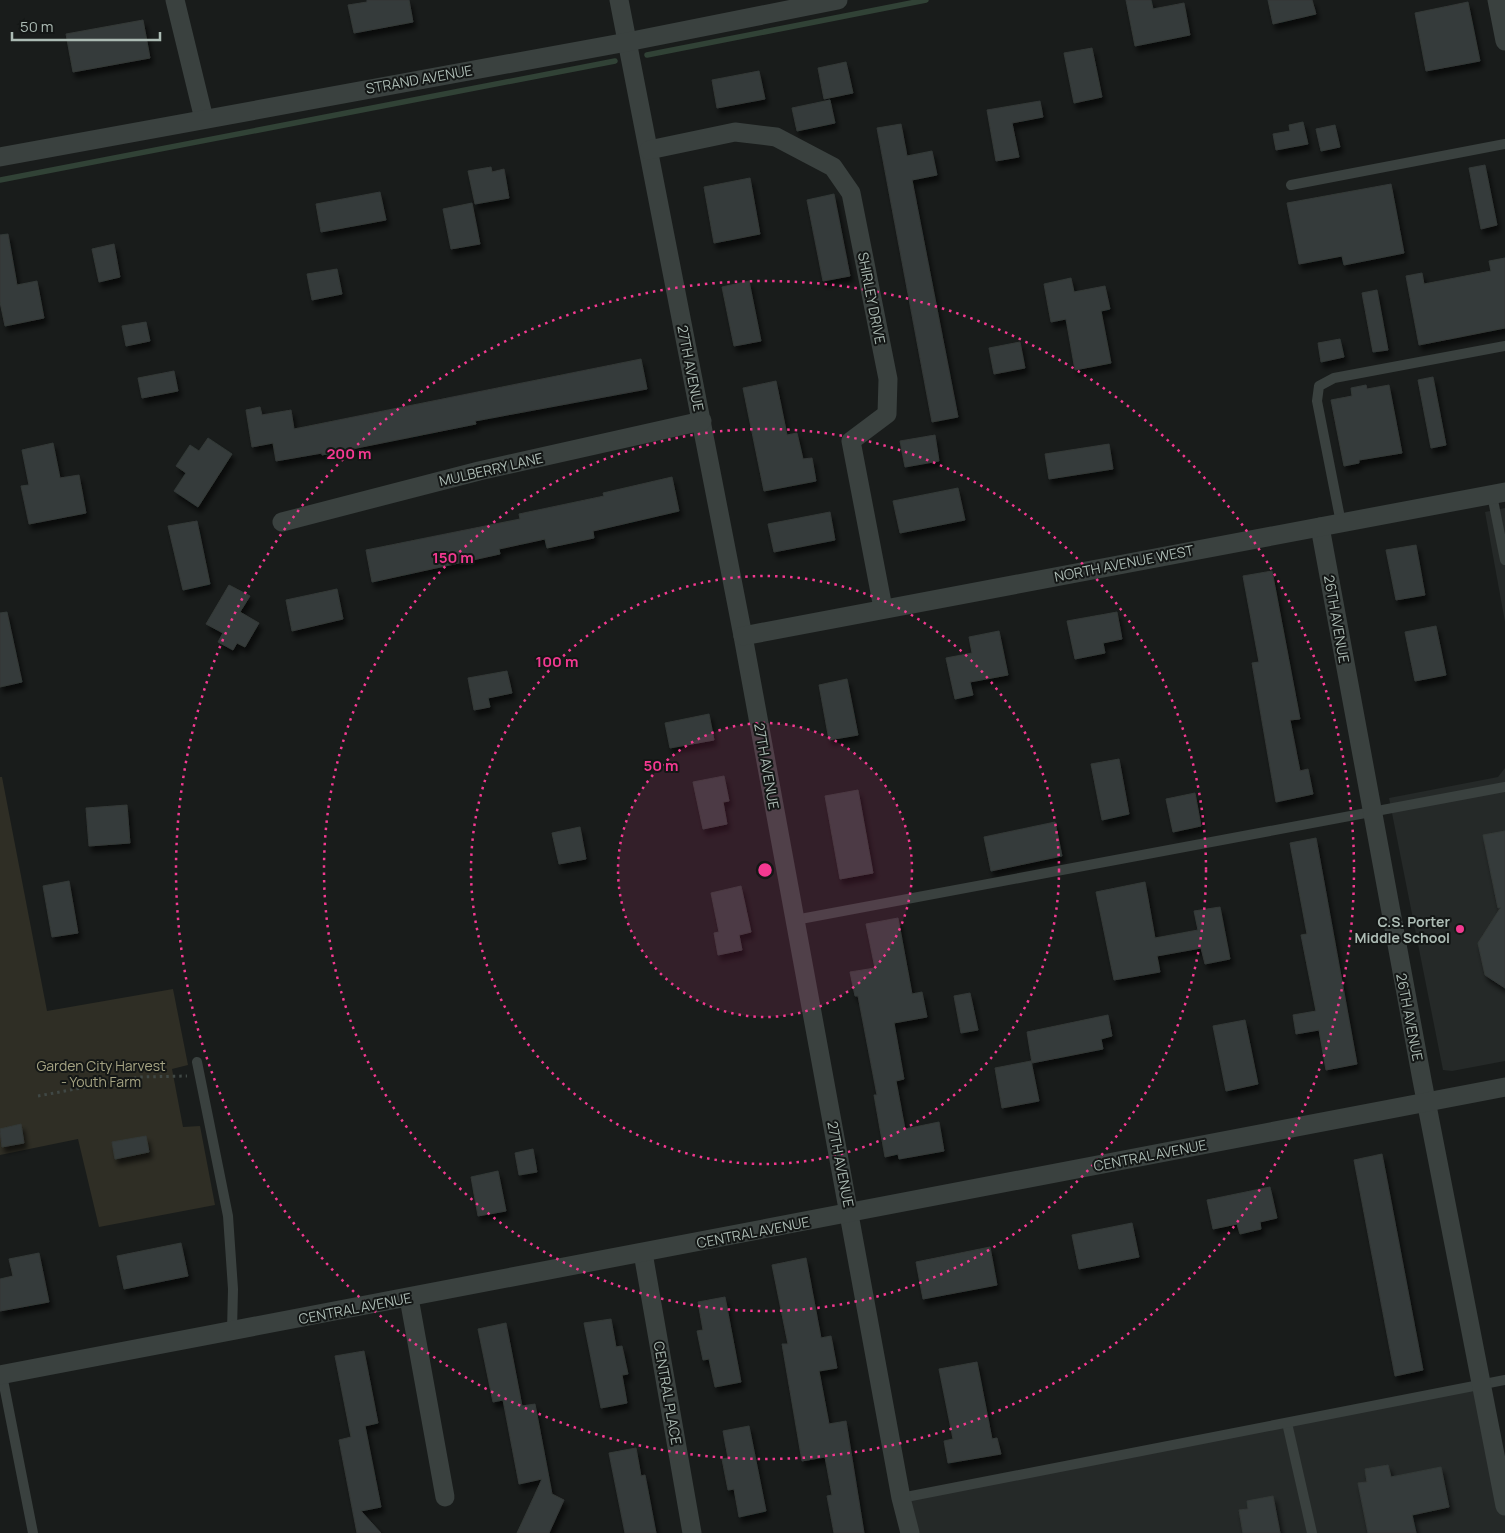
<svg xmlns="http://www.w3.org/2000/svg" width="1505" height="1533" viewBox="0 0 1505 1533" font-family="Manrope,sans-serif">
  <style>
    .built { fill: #252928 }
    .green { fill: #2f2e25 }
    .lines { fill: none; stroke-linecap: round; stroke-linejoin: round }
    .stream { stroke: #314236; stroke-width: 5.5 }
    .building { fill: #363b3a; stroke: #333837; filter: url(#shadow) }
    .path { stroke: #404845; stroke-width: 3; stroke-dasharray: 2.5 4; stroke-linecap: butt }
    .service { stroke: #3a413f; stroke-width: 10 }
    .minor { stroke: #3a413f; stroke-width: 19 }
    .ring { fill: none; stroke: #f43991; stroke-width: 2.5; stroke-dasharray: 2.5 5 }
    .poi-dot { fill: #f43991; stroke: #141716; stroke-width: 2 }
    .labels { text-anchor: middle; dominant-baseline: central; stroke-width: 4; stroke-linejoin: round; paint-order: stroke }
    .street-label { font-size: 14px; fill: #acbbb4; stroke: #141716 }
    .poi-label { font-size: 14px; font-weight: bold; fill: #acbbb4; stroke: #141716; text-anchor: end }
    .park-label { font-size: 14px; fill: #a6a483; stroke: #141716 }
    .centre { fill: #f43991; stroke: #141716; stroke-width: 2.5 }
    .ring-label { font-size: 15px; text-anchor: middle; font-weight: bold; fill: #f43991; stroke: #141716; stroke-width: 4; stroke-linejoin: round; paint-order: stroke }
  </style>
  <defs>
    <filter id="shadow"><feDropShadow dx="3" dy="5.5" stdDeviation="2.5" flood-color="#0009"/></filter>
  </defs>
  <rect width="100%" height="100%" fill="#191c1b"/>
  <g class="built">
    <path d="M1505 508V622L1485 512Z"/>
    <path d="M1505 768V1061L1452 1071 1443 1070 1389 798 1498 777Z"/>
    <path d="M1482 1385 1505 1506V1533H910L901 1498Z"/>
  </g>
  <path class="green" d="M0 777H2L47 1011 173 989 188 1065 172 1069 183 1127 200 1126 215 1205 99 1227 78 1139 0 1155Z"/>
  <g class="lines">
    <g class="stream">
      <path d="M647 55 926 0"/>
      <path d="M0 180 615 61"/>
    </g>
  </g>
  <g class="building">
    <path d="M367 0H409L413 22 354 33 348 5 367 2Z"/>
    <path d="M1126 0H1151L1153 9 1184 3 1190 35 1135 46Z"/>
    <path d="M1268 0H1312L1316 14 1273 24Z"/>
    <path d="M1468 2 1480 61 1426 71 1415 13Z"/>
    <path d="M143 20 150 58 73 72 66 34Z"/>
    <path d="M1092 48 1102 97 1074 103 1064 53Z"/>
    <path d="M846 62 853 93 824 99 818 68Z"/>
    <path d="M759 71 765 99 717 108 712 80Z"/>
    <path d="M830 100 835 123 797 131 792 108Z"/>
    <path d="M1040 101 1043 117 1012 123 1019 157 996 161 987 110Z"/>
    <path d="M1303 122 1308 144 1276 150 1273 134 1290 131 1289 125Z"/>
    <path d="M901 124 907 156 932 151 937 175 912 180 958 417 932 422 877 128Z"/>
    <path d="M1335 125 1340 147 1321 151 1316 129Z"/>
    <path d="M1485 165 1497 225 1481 229 1469 168Z"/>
    <path d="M491 167 492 172 504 169 509 198 475 204 468 171Z"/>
    <path d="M750 178 760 234 714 243 704 187Z"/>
    <path d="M1391 184 1404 253 1344 265 1342 256 1299 264 1287 203Z"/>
    <path d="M380 192 386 220 321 232 316 204Z"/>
    <path d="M834 194 850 276 823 281 807 200Z"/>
    <path d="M472 203 480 244 451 249 443 209Z"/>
    <path d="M8 234 17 285 37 281 44 318 5 326 0 302V235Z"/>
    <path d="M114 244 120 277 99 282 92 249Z"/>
    <path d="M1505 258V328L1419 345 1406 276 1422 273 1424 284 1491 271 1489 261Z"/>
    <path d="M337 269 342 294 312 300 307 274Z"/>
    <path d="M1071 278 1074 292 1105 286 1110 309 1101 311 1111 363 1075 370 1066 319 1051 322 1044 284Z"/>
    <path d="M749 281 761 341 734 346 722 287Z"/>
    <path d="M1377 290 1388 350 1373 352 1362 293Z"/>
    <path d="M146 322 150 341 126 346 122 326Z"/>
    <path d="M1340 339 1344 357 1321 362 1318 343Z"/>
    <path d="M1020 342 1025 368 994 374 989 348Z"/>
    <path d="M641 359 647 389 475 421 476 424 322 455V453L276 461 273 443 252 447 246 410 260 407 262 415 291 410 294 429Z"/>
    <path d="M174 371 178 391 142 398 138 378Z"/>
    <path d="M1433 377 1446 445 1431 448 1418 380Z"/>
    <path d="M776 381 787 435 797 433 803 459 812 458 816 481 764 491 743 388Z"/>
    <path d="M1366 385 1367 389 1389 385 1402 453 1359 460V463L1344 466 1331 400 1352 396 1351 388Z"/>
    <path d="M935 435 939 461 905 467 900 441Z"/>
    <path d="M208 438 232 454 198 507 174 491 186 473 176 466 190 445 199 451Z"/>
    <path d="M53 443 60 478 79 475 86 513 29 524 21 486 29 485 22 450Z"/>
    <path d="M1109 444 1113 469 1049 479 1045 454Z"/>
    <path d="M672 477 679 511 593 531 594 538 547 548 545 539 499 549 500 554 372 582 366 550 520 519 519 514 604 496 603 493Z"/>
    <path d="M958 488 965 520 900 533 893 501Z"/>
    <path d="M830 512 835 540 774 552 768 524Z"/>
    <path d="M197 521 210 584 183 590 168 526Z"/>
    <path d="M1416 545 1425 595 1396 600 1386 550Z"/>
    <path d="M1272 571 1300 719 1290 720 1300 771 1308 769 1313 794 1276 802 1252 663 1259 662 1243 576Z"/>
    <path d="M229 585 250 596 240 612 259 623 245 647 237 643 233 650 218 642 223 633 206 624Z"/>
    <path d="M337 589 343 619 292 631 286 600Z"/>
    <path d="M7 612 22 682 0 687V613Z"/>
    <path d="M1117 612 1122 639 1103 643 1105 653 1075 659 1067 621Z"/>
    <path d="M1436 626 1446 675 1415 681 1405 632Z"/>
    <path d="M999 631 1008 675 970 682 973 695 955 699 946 658 972 653 969 637Z"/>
    <path d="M507 671 512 693 488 698 490 707 474 710 468 678Z"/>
    <path d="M847 679 858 735 829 740 819 685Z"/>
    <path d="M709 714 714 740 670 748 665 723Z"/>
    <path d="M1119 759 1129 814 1102 820 1091 764Z"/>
    <path d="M724 776 729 801 723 802 727 824 703 829 693 782Z"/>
    <path d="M858 790 873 873 840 879 825 796Z"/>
    <path d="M1195 793 1201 826 1173 832 1166 799Z"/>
    <path d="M127 805 130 843 89 846 86 808Z"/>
    <path d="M1055 822 1062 856 991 871 984 837Z"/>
    <path d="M580 827 586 859 559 864 552 833Z"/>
    <path d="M1505 831V988L1485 975 1478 943 1501 907 1498 908 1483 835Z"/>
    <path d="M1316 838 1357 1064 1326 1070 1319 1030 1296 1034 1293 1015 1316 1011 1301 935 1307 934 1290 843Z"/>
    <path d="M69 881 78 933 52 937 43 886Z"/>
    <path d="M1145 882 1155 938 1198 930 1194 911 1220 907 1230 959 1205 964 1201 948 1157 956 1160 972 1114 980 1096 892Z"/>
    <path d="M741 886 751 932 739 935 742 950 718 955 714 933 719 932 711 893Z"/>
    <path d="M898 918 912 994 922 992 927 1017 894 1023 904 1079 896 1081 905 1129 939 1122 944 1151 899 1159 898 1154 885 1157 874 1095H877L858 996H855L850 972 875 968 866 924Z"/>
    <path d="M970 993 978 1030 961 1033 954 996Z"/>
    <path d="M1108 1015 1112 1036 1101 1039 1103 1049 1032 1063 1027 1032Z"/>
    <path d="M1245 1020 1258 1084 1226 1091 1213 1026Z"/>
    <path d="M1031 1061 1039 1101 1002 1108 995 1068Z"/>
    <path d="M21 1124 24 1143 2 1147 0 1129Z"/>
    <path d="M146 1136 149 1152 115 1159 112 1142Z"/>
    <path d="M533 1149 537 1172 519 1175 515 1153Z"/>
    <path d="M1382 1154 1423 1370 1395 1376 1354 1160Z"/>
    <path d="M498 1171 506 1211 478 1216 471 1177Z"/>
    <path d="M1270 1187 1277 1218 1260 1222 1261 1229 1240 1234 1237 1224 1213 1229 1207 1200Z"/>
    <path d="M1132 1223 1139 1257 1079 1269 1072 1235Z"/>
    <path d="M181 1243 188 1276 124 1289 117 1256Z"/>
    <path d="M990 1247 997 1285 923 1299 916 1262Z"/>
    <path d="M39 1253 49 1302 0 1311V1279L13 1276 9 1259Z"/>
    <path d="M806 1258 821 1338 831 1336 837 1368 819 1371 829 1424 846 1421 864 1533H834L827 1496 832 1495 825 1457 802 1461 782 1344H788L772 1265Z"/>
    <path d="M725 1297 741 1382 715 1387 709 1359 703 1360 697 1331 703 1330 698 1302Z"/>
    <path d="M611 1319 616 1347 622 1346 628 1374 622 1375 627 1403 601 1408 584 1323Z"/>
    <path d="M506 1323 522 1406 535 1404 552 1494 564 1500 549 1533H517L542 1479 519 1484 503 1400 493 1402 478 1329Z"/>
    <path d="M364 1351 378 1423 365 1426 381 1507 361 1511 381 1533H357L339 1440 351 1437 335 1356Z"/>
    <path d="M977 1362 992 1439 997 1438 1001 1454 948 1463 944 1441 953 1439 939 1369Z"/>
    <path d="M749 1426 766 1511 739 1517 734 1489 728 1490 722 1459 728 1458 723 1431Z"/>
    <path d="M636 1448 641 1476 645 1475 656 1533H625L609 1453Z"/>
    <path d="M1388 1465 1391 1477 1441 1467 1449 1507 1412 1515 1416 1533H1368L1358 1483 1367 1482 1365 1469Z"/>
    <path d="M1273 1496 1280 1533H1243L1239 1510 1248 1509 1247 1501Z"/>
  </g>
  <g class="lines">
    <path class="path" d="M38 1096 140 1077 187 1076"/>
    <g class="service">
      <path d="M1291 185 1505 144"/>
      <path d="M1492 495 1505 560"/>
      <path d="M1341 523 1317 401 1319 386 1334 378 1505 346"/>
      <path d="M795 920 1505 787"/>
      <path d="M197 1062 228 1216 233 1289 232 1331"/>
      <path d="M2 1375 33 1533"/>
      <path d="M1287 1423 1312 1533"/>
      <path d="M901 1498 1505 1380"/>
    </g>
    <g class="minor">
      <path d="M175 0 204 119"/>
      <path d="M619 0 743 636 901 1498 910 1533"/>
      <path d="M1497 0 1505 41"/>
      <path d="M649 150 735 132 776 137 833 167 851 193 888 379 887 414 851 441 883 608"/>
      <path d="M0 157 627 42 838 0"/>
      <path d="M282 522 479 471 702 421"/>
      <path d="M1320 527 1422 1080 1505 1506"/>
      <path d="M743 636 1505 492"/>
      <path d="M643 1253 692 1533"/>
      <path d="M409 1298 445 1497"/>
      <path d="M0 1375 1505 1087"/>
    </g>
  </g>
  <circle cx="765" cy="870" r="147" fill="#f43991" fill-opacity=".12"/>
  <g class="ring">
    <circle cx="765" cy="870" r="147"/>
    <circle cx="765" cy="870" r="294"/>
    <circle cx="765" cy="870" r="441"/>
    <circle cx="765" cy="870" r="589"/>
  </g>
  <circle class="poi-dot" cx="1460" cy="929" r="5"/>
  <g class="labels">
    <g class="street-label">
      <text transform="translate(419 79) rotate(-10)">STRAND AVENUE</text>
      <text transform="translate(872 298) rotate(79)">SHIRLEY DRIVE</text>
      <text transform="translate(691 368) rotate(79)">27TH AVENUE</text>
      <text transform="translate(491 469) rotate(-13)">MULBERRY LANE</text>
      <text transform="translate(1124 563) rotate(-11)">NORTH AVENUE WEST</text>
      <text transform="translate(1337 619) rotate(80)">26TH AVENUE</text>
      <text transform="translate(767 766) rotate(80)">27TH AVENUE</text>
      <text transform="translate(1410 1017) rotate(79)">26TH AVENUE</text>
      <text transform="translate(1150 1155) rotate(-11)">CENTRAL AVENUE</text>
      <text transform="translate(841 1164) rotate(79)">27TH AVENUE</text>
      <text transform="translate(753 1232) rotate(-11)">CENTRAL AVENUE</text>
      <text transform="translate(355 1308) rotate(-11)">CENTRAL AVENUE</text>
      <text transform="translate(668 1393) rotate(80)">CENTRAL PLACE</text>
    </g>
    <g class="poi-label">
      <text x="1450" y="921">C.S. Porter<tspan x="1450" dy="16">Middle School</tspan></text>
    </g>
    <g class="park-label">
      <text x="101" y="1065">Garden City Harvest<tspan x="101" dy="16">- Youth Farm</tspan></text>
    </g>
  </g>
  <circle cx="765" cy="870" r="8" class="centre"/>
  <g class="ring-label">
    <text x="349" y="459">200 m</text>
    <text x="453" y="563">150 m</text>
    <text x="557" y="667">100 m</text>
    <text x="661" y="771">50 m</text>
  </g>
  <path d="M12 32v8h148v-8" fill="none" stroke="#acbbb4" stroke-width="2.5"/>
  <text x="20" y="32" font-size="15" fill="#acbbb4" stroke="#141716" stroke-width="4" paint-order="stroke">50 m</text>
</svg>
